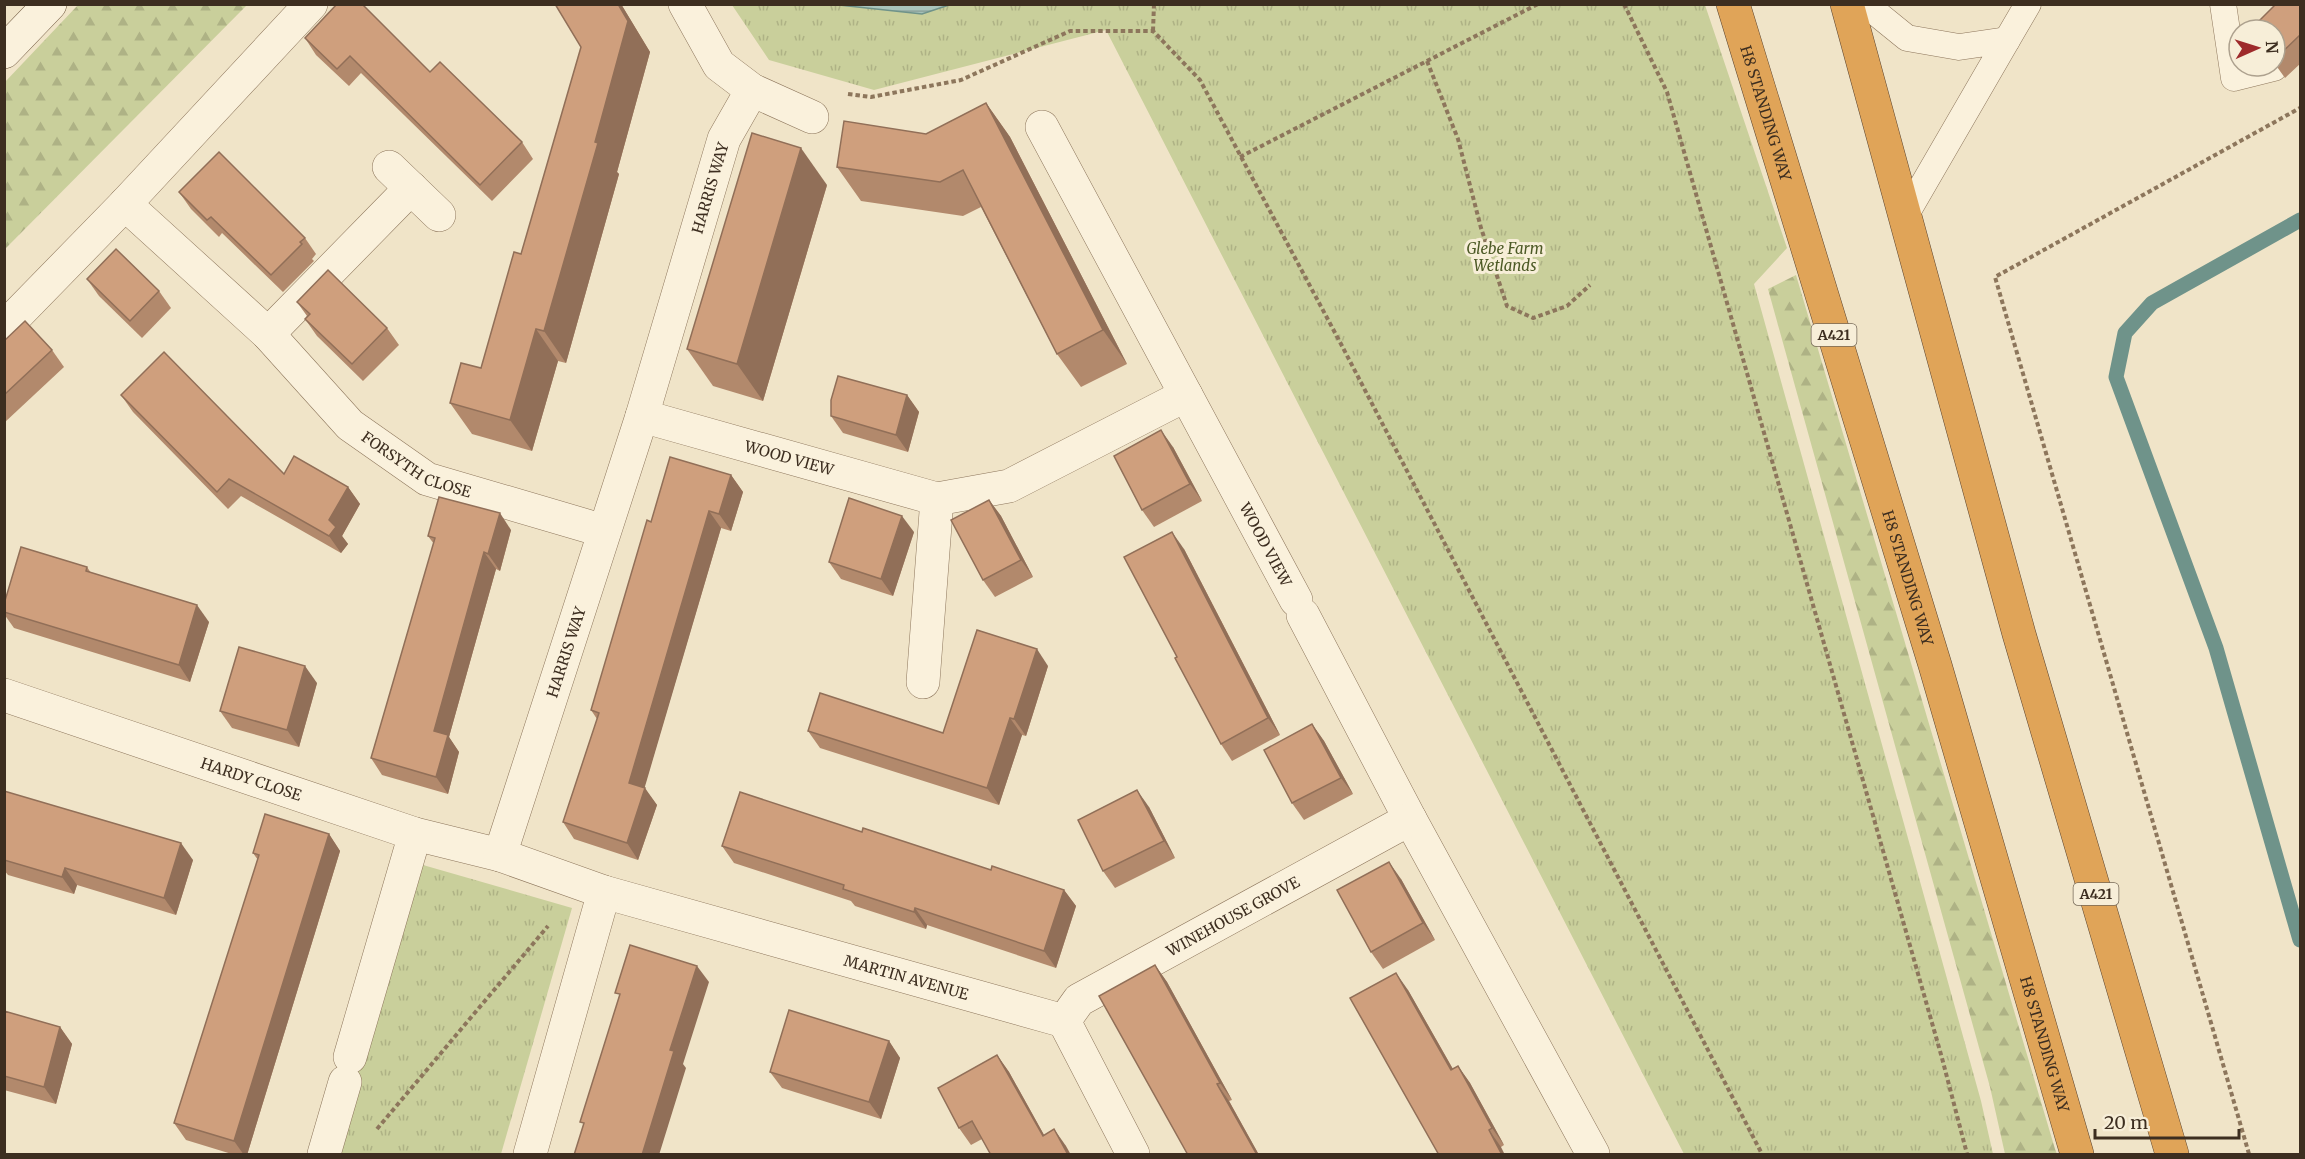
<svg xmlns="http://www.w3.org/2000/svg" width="2305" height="1159" viewBox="0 0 2305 1159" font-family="Merriweather,serif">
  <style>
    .grass { fill: url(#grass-tufts) }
    .forest { fill: url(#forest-firs) }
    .water { fill: url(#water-rules); stroke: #6f938a; stroke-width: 1.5 }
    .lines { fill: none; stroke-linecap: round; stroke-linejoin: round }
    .stream { stroke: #6f938a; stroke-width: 15 }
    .lane-casing { stroke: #8d765c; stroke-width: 27 }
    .street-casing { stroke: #8d765c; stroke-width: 34 }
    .secondary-casing { stroke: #6f573f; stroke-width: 34 }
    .highway-casing { stroke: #5b4430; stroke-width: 34 }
    .path { stroke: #8d765c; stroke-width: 4; stroke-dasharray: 4.5 3; stroke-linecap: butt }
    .lane { stroke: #faf1dc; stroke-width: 26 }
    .street { stroke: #faf1dc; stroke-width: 33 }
    .secondary { stroke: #faf1dc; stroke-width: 33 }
    .highway { stroke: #e0a458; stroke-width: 33 }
    .wall { fill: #b2896c }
    .shaded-wall { fill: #916f58 }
    .building { fill: #cf9f7d; stroke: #916f58; stroke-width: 1.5 }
    .labels { text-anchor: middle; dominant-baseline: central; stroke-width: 6; stroke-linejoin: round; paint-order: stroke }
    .shield { fill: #f7eed8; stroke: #756857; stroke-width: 1.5 }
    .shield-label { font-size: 14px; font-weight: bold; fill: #3d2e20 }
    .street-label { font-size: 15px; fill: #3d2e20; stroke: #f7eed8 }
    .park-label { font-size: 15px; font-style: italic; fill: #4d5a26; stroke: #f7eed8 }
  </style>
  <defs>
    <pattern id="grass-tufts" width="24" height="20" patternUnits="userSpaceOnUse" patternTransform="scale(1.5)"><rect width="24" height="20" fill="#c9cf9b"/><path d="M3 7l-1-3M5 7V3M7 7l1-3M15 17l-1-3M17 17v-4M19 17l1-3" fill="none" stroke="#aeb285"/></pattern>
    <pattern id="forest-firs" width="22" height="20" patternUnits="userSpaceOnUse" patternTransform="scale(1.5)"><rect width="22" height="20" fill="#c9cf9b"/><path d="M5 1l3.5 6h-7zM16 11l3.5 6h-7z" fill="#aeb285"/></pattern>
    <pattern id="water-rules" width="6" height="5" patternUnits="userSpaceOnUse" patternTransform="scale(1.5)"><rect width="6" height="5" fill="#a9c4bc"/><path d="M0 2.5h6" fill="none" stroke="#8ba098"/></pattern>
  </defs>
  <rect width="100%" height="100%" fill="#f0e4c8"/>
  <g class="grass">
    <path d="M732 5H1705L1787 248 1754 284 1981 1101 1993 1154H1684L1106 30 874 90 769 60Z"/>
    <path d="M416 863 572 908 501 1154H333Z"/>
  </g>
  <g class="forest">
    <path d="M78 5H247L5 249V82Z"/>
    <path d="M1796 275 2055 1149 2057 1154H2005L1990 1087 1768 289Z"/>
  </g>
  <path class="water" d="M839 5H949L922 14Z"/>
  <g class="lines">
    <path class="stream" d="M2300 220 2152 303 2125 333 2116 377 2216 648 2300 940"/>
    <g class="lane-casing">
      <g id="lane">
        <path d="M1865 4 1907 38 1959 47 2007 40 1905 216"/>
        <path d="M2223 4 2234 78 2274 68"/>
        <path d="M2007 40 2028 4"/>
      </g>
    </g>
    <g class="street-casing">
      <g id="street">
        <path d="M685 4 719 65 752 90 812 117"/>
        <path d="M1042 127 1186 395"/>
        <path d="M389 167 439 215"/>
        <path id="s1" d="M125 204 268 334 350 425 427 479 604 531"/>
        <path d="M8 324 125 204 311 4"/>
        <path d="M268 334 411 188"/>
        <path id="s2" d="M642 416 937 499 1009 486 1186 395 1296 600"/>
        <path d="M1303 615 1410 819 1593 1154"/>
        <path d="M923 682 937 499"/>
        <path id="s3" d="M4 695 415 834 500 855"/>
        <path id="s4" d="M604 892 1064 1021 1133 1154"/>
        <path id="s5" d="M1064 1021 1079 1000 1410 819"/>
        <path d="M350 1057 415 834"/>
        <path d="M324 1154 345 1082"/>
        <path id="s6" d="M530 1154 604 892 500 855 642 416 724 139 752 90"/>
      </g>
    </g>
    <g class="secondary-casing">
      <path id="secondary" d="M4 52 50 4"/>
    </g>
    <g class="highway-casing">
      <g id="highway">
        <path id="s7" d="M1733 4 1935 665 2077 1154"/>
        <path d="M1847 4 2019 634 2172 1154"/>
      </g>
    </g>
    <g class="path">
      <path d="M1624 4 1667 92 1942 1058 1967 1154"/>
      <path d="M1153 31 1154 4"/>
      <path d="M1427 61 1458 139 1481 228 1507 306 1533 318 1567 306 1590 285"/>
      <path d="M848 94 871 97 961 80 1070 31H1153L1200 80 1341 344 1762 1154"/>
      <path d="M1240 157 1538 4"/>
      <path d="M377 1129 548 926"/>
      <path d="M2249 1154 1995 277 2300 108"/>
    </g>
    <use href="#lane" class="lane"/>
    <use href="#street" class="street"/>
    <use href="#secondary" class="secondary"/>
    <use href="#highway" class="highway"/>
  </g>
  <g class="wall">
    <path d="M555 4H621L650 52 617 172 619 174 566 363 558 361 532 451 472 434 450 403 481 368 521 254 581 47Z"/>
    <path d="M2301 4V63L2285 78 2275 64V58L2276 54H2275V30Z"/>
    <path d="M305 38 430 72 522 142 533 159 492 201 361 73 349 86 316 55Z"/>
    <path d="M986 103 1010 137 1127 364 1081 387 1057 354 981 207 963 216 861 201 837 167 926 134Z"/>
    <path d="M827 185 763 401 713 386 687 349Z"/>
    <path d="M179 192 305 238 316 254 312 259 314 261 283 292 222 233 219 237 191 209Z"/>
    <path d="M87 279 159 291 171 308 142 338 99 296Z"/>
    <path d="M297 302 387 328 399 345 363 381 317 336 305 319 307 316Z"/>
    <path d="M4 341 52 350 64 367 4 423Z"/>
    <path d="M121 395 284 474 348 487 360 504 342 536 348 544 341 553 241 496 228 509 133 412Z"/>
    <path d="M907 395 919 412 908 452 843 433 831 416Z"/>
    <path d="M1173 447 1202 501 1154 527 1142 510Z"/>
    <path d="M731 475 743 492 731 531 721 528 644 788 657 805 638 860 574 839 563 822 597 719 591 710 651 522Z"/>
    <path d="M989 500 1001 516 1033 577 995 597 983 580Z"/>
    <path d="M511 530 500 571 496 569 449 737 459 752 448 794 382 775 371 758 434 544 428 536Z"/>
    <path d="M914 532 893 596 841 579 829 562Z"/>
    <path d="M1184 549 1280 735 1232 761 1221 744 1177 657Z"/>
    <path d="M87 567 91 573 209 622 190 682 14 628 4 614V604Z"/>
    <path d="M1048 666 1026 736 1022 735 999 805 820 748 808 731 943 733Z"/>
    <path d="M317 683 299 747 232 728 220 711Z"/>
    <path d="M1312 724 1324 741 1353 794 1304 820 1292 803Z"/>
    <path d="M4 791 193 860 176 915 77 885 74 894 8 875 4 870Z"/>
    <path d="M1149 807 1175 858 1115 888 1103 871Z"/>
    <path d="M862 832 991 870 1064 890 1076 906 1056 968 927 925 926 929 855 906 851 901 734 863 722 846Z"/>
    <path d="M329 834 340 851 247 1155H235L186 1140 174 1123 258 860 253 853Z"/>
    <path d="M1401 879 1435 940 1383 969 1371 952Z"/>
    <path d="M1155 965 1167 982 1232 1100 1229 1101 1259 1155H1188Z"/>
    <path d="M1408 990 1453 1069 1458 1066 1470 1083 1504 1145 1501 1147 1439 1155Z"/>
    <path d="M4 1011 60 1027 72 1044 56 1104 4 1090Z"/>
    <path d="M889 1041 900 1058 881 1119 782 1088 770 1072Z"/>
    <path d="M997 1055 1009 1072 1044 1135 1066 1146 982 1139 971 1145 959 1128Z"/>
  </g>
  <g class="shaded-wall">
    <path d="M618 4H621L650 52 617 172 619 174 566 363 544 331Z"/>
    <path d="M986 103 1010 137 1127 364 1103 330Z"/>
    <path d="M801 148 827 185 763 401 737 364Z"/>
    <path d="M536 329 558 361 532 451 510 420Z"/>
    <path d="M907 395 919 412 908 452 896 435Z"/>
    <path d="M1161 430 1173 447 1202 501 1190 484Z"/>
    <path d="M731 475 743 492 731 531 719 514Z"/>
    <path d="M348 487 360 504 342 536 348 544 341 553 329 536V520Z"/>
    <path d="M989 500 1001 516 1033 577 1021 560Z"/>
    <path d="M709 511 721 528 641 800 629 783Z"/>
    <path d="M500 513 511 530 500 571 488 554Z"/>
    <path d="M902 516 914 532 893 596 881 579Z"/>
    <path d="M1172 532 1184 549 1280 735 1268 718Z"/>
    <path d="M484 552 496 569 449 737 459 752 448 794 436 777 434 731Z"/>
    <path d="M197 605 209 622 190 682 179 665Z"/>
    <path d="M1037 649 1048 666 1026 736 1014 719Z"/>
    <path d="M305 666 317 683 299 747 287 730Z"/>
    <path d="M1010 718 1022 735 999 805 987 788Z"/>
    <path d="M1312 724 1324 741 1353 794 1341 778Z"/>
    <path d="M645 788 657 805 638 860 627 843Z"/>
    <path d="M1137 790 1149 807 1175 858 1164 841Z"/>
    <path d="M329 834 340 851 247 1155H244L234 1141Z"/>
    <path d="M181 843 193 860 176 915 164 898Z"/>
    <path d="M1389 862 1401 879 1435 940 1423 923Z"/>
    <path d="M65 868 77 885 74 894 62 877Z"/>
    <path d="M1064 890 1076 906 1056 968 1044 951Z"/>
    <path d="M915 908 927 925 926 929 914 912Z"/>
    <path d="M1155 965 1167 982 1232 1100 1220 1083Z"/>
    <path d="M697 966 709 982 683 1064 686 1068 659 1155H642L670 1050Z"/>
    <path d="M1396 973 1408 990 1463 1087 1451 1070Z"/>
    <path d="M60 1027 72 1044 56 1104 44 1087Z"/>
    <path d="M889 1041 900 1058 881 1119 869 1102Z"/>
    <path d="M997 1055 1009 1072 1054 1153 1043 1136Z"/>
    <path d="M1458 1066 1470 1083 1504 1145 1492 1128Z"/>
    <path d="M1217 1084 1229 1101 1259 1155H1257Z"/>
    <path d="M1054 1129 1066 1146 1071 1155H1068Z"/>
    <path d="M1489 1130 1501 1147 1505 1155H1502Z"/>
  </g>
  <g class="building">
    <path d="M337 4H362L430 72 440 62 522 142 480 185 350 56 337 69 305 38Z"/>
    <path d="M555 4H618L628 21 595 142 598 143 544 331 536 329 510 420 450 403 461 363 481 368 514 252 521 254 581 47Z"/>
    <path d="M2276 4H2301V34L2275 59 2276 56 2277 48 2275 45V30H2250Z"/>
    <path d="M986 103 1103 330 1057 354 963 170 940 182 837 167 844 121 926 134Z"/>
    <path d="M752 133 801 148 737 364 687 349Z"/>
    <path d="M219 152 305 238 300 242 302 244 271 275 211 217 207 220 179 192Z"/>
    <path d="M116 249 159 291 130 321 87 279Z"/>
    <path d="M328 270 387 328 352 364 305 319 310 314 297 302Z"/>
    <path d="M25 321 52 350 4 395V341Z"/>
    <path d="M164 352 284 474 294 456 348 487 329 520 336 527 329 536 229 479 217 492 121 395Z"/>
    <path d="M838 376 907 395 896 435 831 416V400Z"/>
    <path d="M1161 430 1190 484 1142 510 1114 456Z"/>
    <path d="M670 457 731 475 719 514 709 511 629 783 645 788 627 843 563 822 599 713 591 710 647 520 651 522Z"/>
    <path d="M439 497 500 513 488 554 484 552 434 731 448 735 436 777 371 758 435 538 428 536Z"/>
    <path d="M849 498 902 516 881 579 829 562Z"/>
    <path d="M989 500 1021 560 983 580 951 520Z"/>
    <path d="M1172 532 1268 718 1221 744 1175 658 1177 657 1124 557Z"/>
    <path d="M21 547 87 567 86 571 197 605 179 665 4 612V604Z"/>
    <path d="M977 630 1037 649 1014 719 1010 718 987 788 808 731 820 693 943 733Z"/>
    <path d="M239 647 305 666 287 730 220 711Z"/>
    <path d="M1312 724 1341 778 1292 803 1264 750Z"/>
    <path d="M1137 790 1164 841 1103 871 1078 820Z"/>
    <path d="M4 791 181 843 164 898 65 868 62 877 4 860Z"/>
    <path d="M740 792 862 832 863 828 991 870 992 866 1064 890 1044 951 915 908 914 912 843 889 844 885 722 846Z"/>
    <path d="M265 814 329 834 234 1141 174 1123 259 855 253 853Z"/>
    <path d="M1389 862 1423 923 1371 952 1337 890Z"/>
    <path d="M630 945 697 966 670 1050 674 1051 642 1155H574L584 1123 580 1122 620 994 615 993Z"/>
    <path d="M1155 965 1220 1083 1217 1084 1257 1155H1188L1099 996Z"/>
    <path d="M1396 973 1451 1070 1458 1066 1492 1128 1489 1130 1502 1155H1439L1350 998Z"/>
    <path d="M789 1010 889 1041 869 1102 770 1072Z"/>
    <path d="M4 1011 60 1027 44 1087 4 1076Z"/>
    <path d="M997 1055 1043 1136 1054 1129 1068 1155H991L972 1121 959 1128 938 1088Z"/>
  </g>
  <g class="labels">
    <g class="shield">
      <rect x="1811.5" y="324" width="45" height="22" rx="4.5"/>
      <rect x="2073.5" y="883" width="45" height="22" rx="4.5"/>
    </g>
    <g class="shield-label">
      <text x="1834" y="335">A421</text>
      <text x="2096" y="894">A421</text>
    </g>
    <g class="street-label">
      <text stroke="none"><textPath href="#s7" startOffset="114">H8 STANDING WAY</textPath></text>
      <text stroke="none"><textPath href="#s6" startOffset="1082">HARRIS WAY</textPath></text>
      <text stroke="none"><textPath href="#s2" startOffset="153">WOOD VIEW</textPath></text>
      <text stroke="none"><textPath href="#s1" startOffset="394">FORSYTH CLOSE</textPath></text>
      <text stroke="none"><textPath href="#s2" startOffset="748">WOOD VIEW</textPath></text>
      <text stroke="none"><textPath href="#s7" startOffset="600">H8 STANDING WAY</textPath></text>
      <text stroke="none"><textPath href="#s6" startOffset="596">HARRIS WAY</textPath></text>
      <text stroke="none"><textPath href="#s3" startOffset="261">HARDY CLOSE</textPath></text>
      <text stroke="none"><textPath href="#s5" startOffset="201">WINEHOUSE GROVE</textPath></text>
      <text stroke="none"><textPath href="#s4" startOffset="314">MARTIN AVENUE</textPath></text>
      <text stroke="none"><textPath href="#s7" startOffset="1086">H8 STANDING WAY</textPath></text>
    </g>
    <g class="park-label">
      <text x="1505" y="248">Glebe Farm<tspan x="1505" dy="17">Wetlands</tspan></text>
    </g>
  </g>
  <rect width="2305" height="1159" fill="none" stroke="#3d2e20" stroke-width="12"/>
  <g transform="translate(2257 48) rotate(87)"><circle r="28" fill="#f7eed8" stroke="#ada18e" stroke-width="1.5"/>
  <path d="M0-4.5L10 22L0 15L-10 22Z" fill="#9e2a2b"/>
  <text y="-9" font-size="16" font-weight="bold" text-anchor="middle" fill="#3d2e20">N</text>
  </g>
  <path d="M2095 1129v9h144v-9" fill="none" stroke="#3d2e20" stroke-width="3"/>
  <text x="2104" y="1129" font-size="18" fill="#3d2e20" stroke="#f7eed8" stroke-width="4.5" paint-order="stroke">20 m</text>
</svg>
